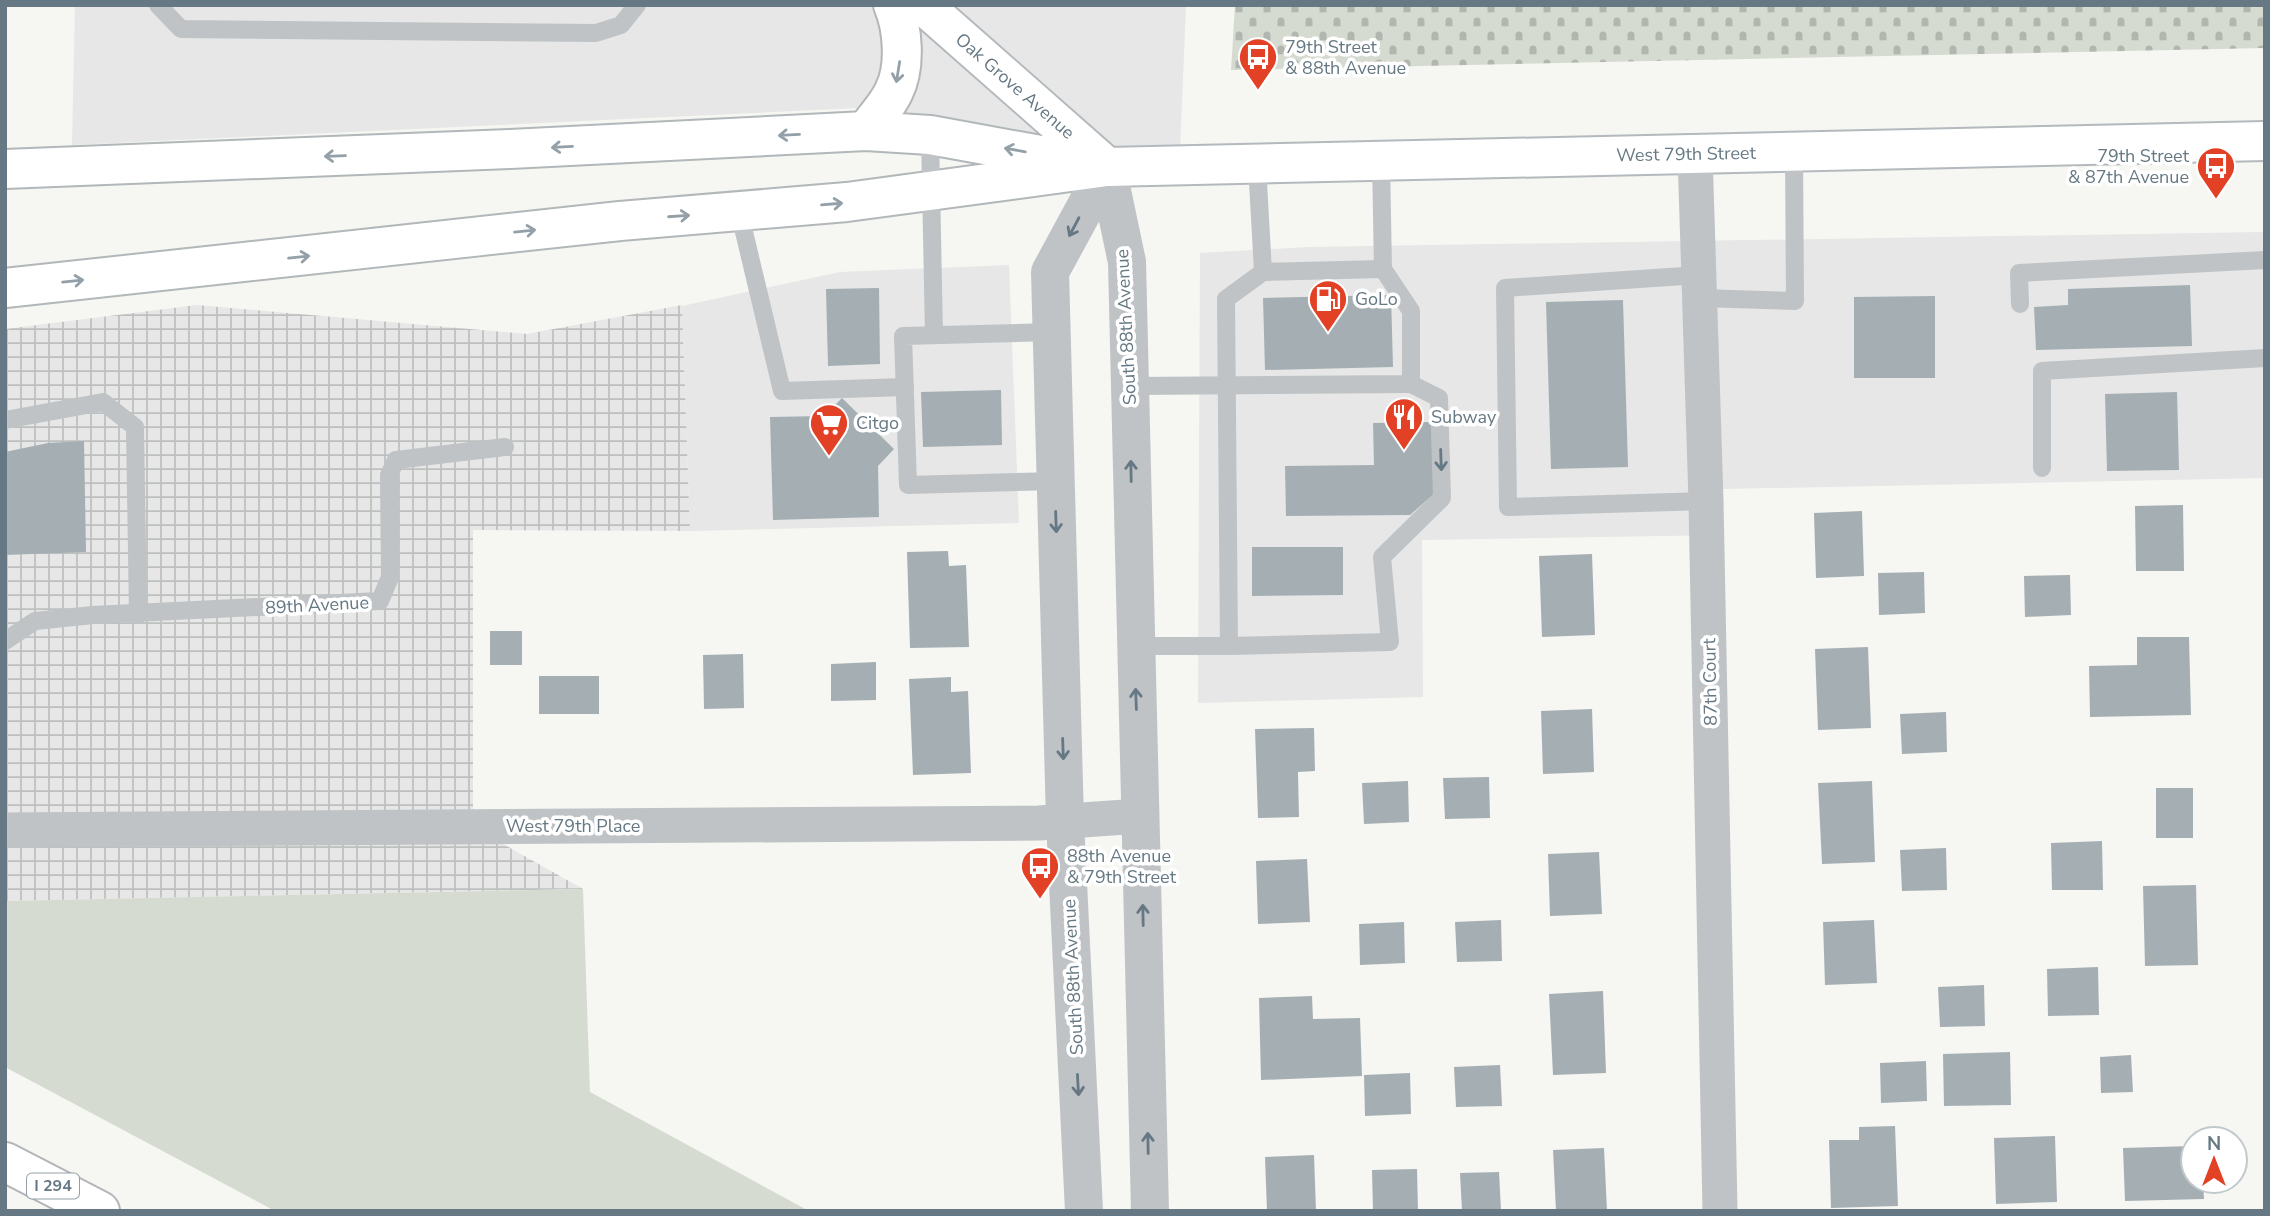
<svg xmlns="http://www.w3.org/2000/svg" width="2270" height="1216" viewBox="0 0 2270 1216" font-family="'Nunito Sans',sans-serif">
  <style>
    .built { fill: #e6e7e6 }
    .industrial { fill: url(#industrial-grid) }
    .grass { fill: #d6dbd1 }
    .cemetery { fill: url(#cemetery-stones) }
    .building { fill: #a5afb3 }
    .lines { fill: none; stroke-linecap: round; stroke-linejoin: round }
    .secondary-casing { stroke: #b3b9bd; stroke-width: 42 }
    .primary-casing { stroke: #b2b7ba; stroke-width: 42 }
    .motorway-casing { stroke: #b2b6b9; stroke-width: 42 }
    .service { stroke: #bfc3c6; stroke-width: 18 }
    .minor { stroke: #bfc3c6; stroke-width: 35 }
    .tertiary { stroke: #bfc3c6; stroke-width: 38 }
    .secondary { stroke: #fff; stroke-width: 38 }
    .primary { stroke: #fff; stroke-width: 38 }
    .motorway { stroke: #fff; stroke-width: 38 }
    .oneway { stroke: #93a0a8 }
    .oneway2 { stroke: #657883 }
    .labels { text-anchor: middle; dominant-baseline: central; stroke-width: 7; stroke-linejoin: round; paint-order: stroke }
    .shield { fill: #fff; stroke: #93a0a8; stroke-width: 2 }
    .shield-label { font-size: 16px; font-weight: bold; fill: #657883 }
    .poi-label { font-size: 18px; fill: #657883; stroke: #fff; text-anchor: start }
    .street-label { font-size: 18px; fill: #657883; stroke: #fff }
  </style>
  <defs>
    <pattern id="industrial-grid" width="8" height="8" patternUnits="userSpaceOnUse" patternTransform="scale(1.75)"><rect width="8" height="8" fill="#e6e7e6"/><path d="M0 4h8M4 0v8" fill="none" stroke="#bec0c0"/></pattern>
    <pattern id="cemetery-stones" width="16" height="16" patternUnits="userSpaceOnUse" patternTransform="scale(1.75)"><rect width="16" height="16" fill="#d6dbd1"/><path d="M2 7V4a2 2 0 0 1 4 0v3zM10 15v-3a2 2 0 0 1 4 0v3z" fill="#b1b6af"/></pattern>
  </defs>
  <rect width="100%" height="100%" fill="#f6f6f2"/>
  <g class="built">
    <path d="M75 5H905L1063 143 858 108 72 145Z"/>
    <path d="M951 5H1186L1180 151 1119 153Z"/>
    <path d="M2265 232V478L1723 489V535L1422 540 1423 697 1198 703 1200 253 1309 247Z"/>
    <path d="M1009 265 1019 523 690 531 682 306 840 272Z"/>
  </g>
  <path class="industrial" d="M197 305 527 334 682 305 690 531 473 530V827L583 889 5 901V329Z"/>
  <path class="grass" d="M583 889 590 1092 809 1211H275L5 1067V901Z"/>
  <path class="cemetery" d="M1235 5H2265V48L1231 70Z"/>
  <g class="building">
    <path d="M2190 285 2192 346 2036 350 2034 307 2068 305V289Z"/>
    <path d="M879 288 880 364 828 366 826 289Z"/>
    <path d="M1391 295 1393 367 1265 370 1263 298Z"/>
    <path d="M1935 296V378H1854V297Z"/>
    <path d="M1623 300 1628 467 1551 469 1546 302Z"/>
    <path d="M1001 390 1002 445 923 447 921 392Z"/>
    <path d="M2177 392 2179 470 2107 471 2105 394Z"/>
    <path d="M842 398 894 449 878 466 879 517 773 520 770 417 824 416Z"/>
    <path d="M1432 422 1434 494 1410 515 1286 516 1285 466 1374 465 1373 423Z"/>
    <path d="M84 441 86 552 5 555V452L48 443Z"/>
    <path d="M2183 505 2184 571H2136L2135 506Z"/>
    <path d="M1862 511 1864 576 1816 578 1814 513Z"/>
    <path d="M1252 547H1343V595L1252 596Z"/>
    <path d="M948 551 949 566 966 565 969 647 910 648 907 552Z"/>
    <path d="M1592 554 1595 635 1542 637 1539 556Z"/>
    <path d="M1924 572 1925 613 1879 615 1878 573Z"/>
    <path d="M2070 575 2071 615 2025 617 2024 576Z"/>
    <rect x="490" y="631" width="32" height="34"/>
    <path d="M2137 637H2189L2191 715 2090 717 2089 666 2137 665Z"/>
    <path d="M1868 647 1871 728 1818 730 1815 649Z"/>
    <path d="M743 654 744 708 704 709 703 655Z"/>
    <path d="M876 662V700L831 701V664Z"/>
    <rect x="539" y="676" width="60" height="38"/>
    <path d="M951 677V692L968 691 971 773 913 775 909 679Z"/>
    <path d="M1592 709 1594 772 1543 774 1541 711Z"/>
    <path d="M1946 712 1947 752 1902 754 1900 714Z"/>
    <path d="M1314 728 1315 771 1298 772 1299 817 1258 818 1255 729Z"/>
    <path d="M1489 777 1490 818 1445 819 1443 778Z"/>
    <path d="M1408 781 1409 822 1364 824 1362 783Z"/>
    <path d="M1872 781 1875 862 1822 864 1818 783Z"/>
    <rect x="2156" y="788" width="37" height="50"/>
    <path d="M2102 841 2103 890H2052L2051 843Z"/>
    <path d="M1946 848 1947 890 1902 891 1900 850Z"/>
    <path d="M1599 852 1602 914 1550 916 1548 854Z"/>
    <path d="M1307 859 1310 922 1258 924 1256 861Z"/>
    <path d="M2196 885 2198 965 2145 966 2143 886Z"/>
    <path d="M1501 920 1502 961 1457 962 1455 922Z"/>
    <path d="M1874 920 1877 983 1825 985 1823 922Z"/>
    <path d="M1404 922 1405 963 1360 965 1359 924Z"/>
    <path d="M2098 967 2099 1015 2048 1016 2047 969Z"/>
    <path d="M1984 985 1985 1026 1940 1027 1938 987Z"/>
    <path d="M1603 991 1606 1073 1553 1075 1549 994Z"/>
    <path d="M1312 996 1313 1019 1360 1018 1362 1076 1261 1080 1259 998Z"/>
    <path d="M2010 1052 2011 1105 1944 1106 1943 1054Z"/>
    <path d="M2131 1055 2133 1092 2101 1093 2100 1057Z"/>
    <path d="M1926 1061 1927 1101 1881 1103 1880 1063Z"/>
    <path d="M1500 1065 1502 1106 1456 1107 1454 1067Z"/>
    <path d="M1410 1073 1411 1114 1365 1116 1364 1075Z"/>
    <path d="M1895 1126 1898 1206 1831 1208 1829 1140H1859V1127Z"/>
    <path d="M2055 1136 2057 1202 1996 1204 1994 1138Z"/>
    <path d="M2193 1146V1181H2203L2204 1199 2125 1201 2123 1148Z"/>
    <path d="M1604 1148 1607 1211H1556L1553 1150Z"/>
    <path d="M1314 1155 1316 1211H1267L1265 1157Z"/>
    <path d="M1417 1169 1418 1211H1373L1372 1170Z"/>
    <path d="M1499 1172 1501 1211H1462L1460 1173Z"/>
  </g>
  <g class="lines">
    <g class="secondary-casing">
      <path id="secondary" d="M923 5 1107 167 2265 141"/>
    </g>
    <g class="primary-casing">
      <g id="primary">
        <path d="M866 131C875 118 888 105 894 91 906 67 903 28 893 5"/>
        <path d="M5 169 510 149 866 131 930 135 1073 161"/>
        <path d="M5 288 620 221 847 202 1107 167"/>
      </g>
    </g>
    <g class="motorway-casing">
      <path id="motorway" d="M5 1162 100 1211"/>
    </g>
    <g class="service">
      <path d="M158 5 181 29 596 33 621 25 637 5"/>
      <path d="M930 135 934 335"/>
      <path d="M1257 164 1263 272 1383 269 1381 161"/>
      <path d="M739 211 782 391 905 387"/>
      <path d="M1699 275 1505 288 1508 507 1706 501"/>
      <path d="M1700 298 1795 301 1794 151"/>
      <path d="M2020 304 2019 273 2265 260"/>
      <path d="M1052 332 903 336 908 485 1055 481"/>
      <path d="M1130 386 1411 384V311L1383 269"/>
      <path d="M5 420 103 402 135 427 138 615"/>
      <path d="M2042 468V371L2265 358"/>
      <path d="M5 641 35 621 93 615 380 601 390 577 389 475 396 460 505 447"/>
      <path d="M1134 646H1229L1226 299 1263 272"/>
      <path d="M1229 646 1390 642 1382 557 1442 498 1439 398 1411 384"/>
    </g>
    <g class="minor">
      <path d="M1695 154 1706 501 1720 1211"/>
      <path d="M5 830 1039 823 1140 816"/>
    </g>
    <g class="tertiary">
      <path d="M1107 167 1127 262 1150 1211"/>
      <path d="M1084 1211 1065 821 1050 272 1107 167"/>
    </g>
    <use href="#secondary" class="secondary"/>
    <use href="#primary" class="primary"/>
    <use href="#motorway" class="motorway"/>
  </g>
  <defs><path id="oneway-shaft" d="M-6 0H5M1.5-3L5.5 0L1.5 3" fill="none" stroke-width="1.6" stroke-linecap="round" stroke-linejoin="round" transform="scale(1.75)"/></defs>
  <g class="oneway">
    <use href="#oneway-shaft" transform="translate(898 72) rotate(99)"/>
    <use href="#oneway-shaft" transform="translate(789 135) rotate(177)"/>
    <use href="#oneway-shaft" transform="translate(562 147) rotate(177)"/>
    <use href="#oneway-shaft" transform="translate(1015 150) rotate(-170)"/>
    <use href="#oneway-shaft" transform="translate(335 156) rotate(178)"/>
    <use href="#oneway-shaft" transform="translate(832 204) rotate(-5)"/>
    <use href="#oneway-shaft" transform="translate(679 216) rotate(-4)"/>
    <use href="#oneway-shaft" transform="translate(525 231) rotate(-6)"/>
    <use href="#oneway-shaft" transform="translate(299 257) rotate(-6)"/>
    <use href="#oneway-shaft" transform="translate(73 281) rotate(-6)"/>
  </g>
  <g class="oneway2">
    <use href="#oneway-shaft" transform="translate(1074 227) rotate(118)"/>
    <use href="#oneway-shaft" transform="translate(1441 460) rotate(88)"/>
    <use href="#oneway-shaft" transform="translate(1131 471) rotate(-91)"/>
    <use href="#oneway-shaft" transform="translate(1056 522) rotate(88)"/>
    <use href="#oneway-shaft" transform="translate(1136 699) rotate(-92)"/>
    <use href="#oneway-shaft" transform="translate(1063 749) rotate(88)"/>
    <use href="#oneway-shaft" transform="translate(1143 915) rotate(-91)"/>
    <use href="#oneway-shaft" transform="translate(1078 1085) rotate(87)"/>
    <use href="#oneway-shaft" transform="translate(1148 1143) rotate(-91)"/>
  </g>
  <defs>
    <g id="bus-pin" transform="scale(2.0125)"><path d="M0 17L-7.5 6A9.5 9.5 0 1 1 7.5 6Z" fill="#e24126" stroke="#fff"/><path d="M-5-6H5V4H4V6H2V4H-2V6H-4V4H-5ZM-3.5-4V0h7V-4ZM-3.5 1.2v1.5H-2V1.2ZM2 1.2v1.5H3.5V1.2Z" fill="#fff"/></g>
    <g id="fuel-pin" transform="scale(2.0125)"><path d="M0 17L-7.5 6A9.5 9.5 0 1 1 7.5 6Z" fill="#e24126" stroke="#fff"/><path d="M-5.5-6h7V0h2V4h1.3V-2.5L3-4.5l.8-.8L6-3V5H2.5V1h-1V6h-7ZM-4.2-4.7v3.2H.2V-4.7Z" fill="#fff"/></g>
    <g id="restaurant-pin" transform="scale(2.0125)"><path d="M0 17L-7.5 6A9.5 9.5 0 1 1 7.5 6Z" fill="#e24126" stroke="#fff"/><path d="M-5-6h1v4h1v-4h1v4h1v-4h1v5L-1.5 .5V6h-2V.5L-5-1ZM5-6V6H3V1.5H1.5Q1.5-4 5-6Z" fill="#fff"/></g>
    <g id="supermarket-pin" transform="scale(2.0125)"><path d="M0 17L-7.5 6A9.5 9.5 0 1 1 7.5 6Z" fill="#e24126" stroke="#fff"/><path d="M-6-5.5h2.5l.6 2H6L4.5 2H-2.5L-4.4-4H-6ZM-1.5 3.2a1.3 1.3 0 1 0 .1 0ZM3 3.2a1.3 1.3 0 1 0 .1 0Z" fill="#fff"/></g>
  </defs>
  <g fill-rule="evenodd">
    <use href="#bus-pin" x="1258" y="57"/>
    <use href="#bus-pin" x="2216" y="166"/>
    <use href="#fuel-pin" x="1328" y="299"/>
    <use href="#restaurant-pin" x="1404" y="417"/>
    <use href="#supermarket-pin" x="829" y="423"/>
    <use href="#bus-pin" x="1040" y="866"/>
  </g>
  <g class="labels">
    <rect class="shield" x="27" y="1173.5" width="52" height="25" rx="5"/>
    <g class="shield-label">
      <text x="53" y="1186">I 294</text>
    </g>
    <g class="poi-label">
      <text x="1285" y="47">79th Street<tspan x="1285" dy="21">&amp; 88th Avenue</tspan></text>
      <text x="2189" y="156" text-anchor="end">79th Street<tspan x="2189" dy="21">&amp; 87th Avenue</tspan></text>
      <text x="1355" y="299">GoLo</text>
      <text x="1431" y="417">Subway</text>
      <text x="856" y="423">Citgo</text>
      <text x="1067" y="856">88th Avenue<tspan x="1067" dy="21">&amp; 79th Street</tspan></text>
    </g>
    <g class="street-label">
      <text transform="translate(1015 86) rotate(41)">Oak Grove Avenue</text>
      <text transform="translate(1686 154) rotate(-1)">West 79th Street</text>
      <text transform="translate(1126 327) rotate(-93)">South 88th Avenue</text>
      <text transform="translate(317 605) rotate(-3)">89th Avenue</text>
      <text transform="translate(1710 682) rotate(-91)">87th Court</text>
      <text x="573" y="826">West 79th Place</text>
      <text transform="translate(1073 977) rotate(-93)">South 88th Avenue</text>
    </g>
  </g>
  <rect width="2270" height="1216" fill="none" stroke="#657883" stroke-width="14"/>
  <g transform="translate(2214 1160)"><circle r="33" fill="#ffffff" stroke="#c1c9cd" stroke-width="2"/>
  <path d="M0-5L12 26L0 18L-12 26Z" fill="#e24126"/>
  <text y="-10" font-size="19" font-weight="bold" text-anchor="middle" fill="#657883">N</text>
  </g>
</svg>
